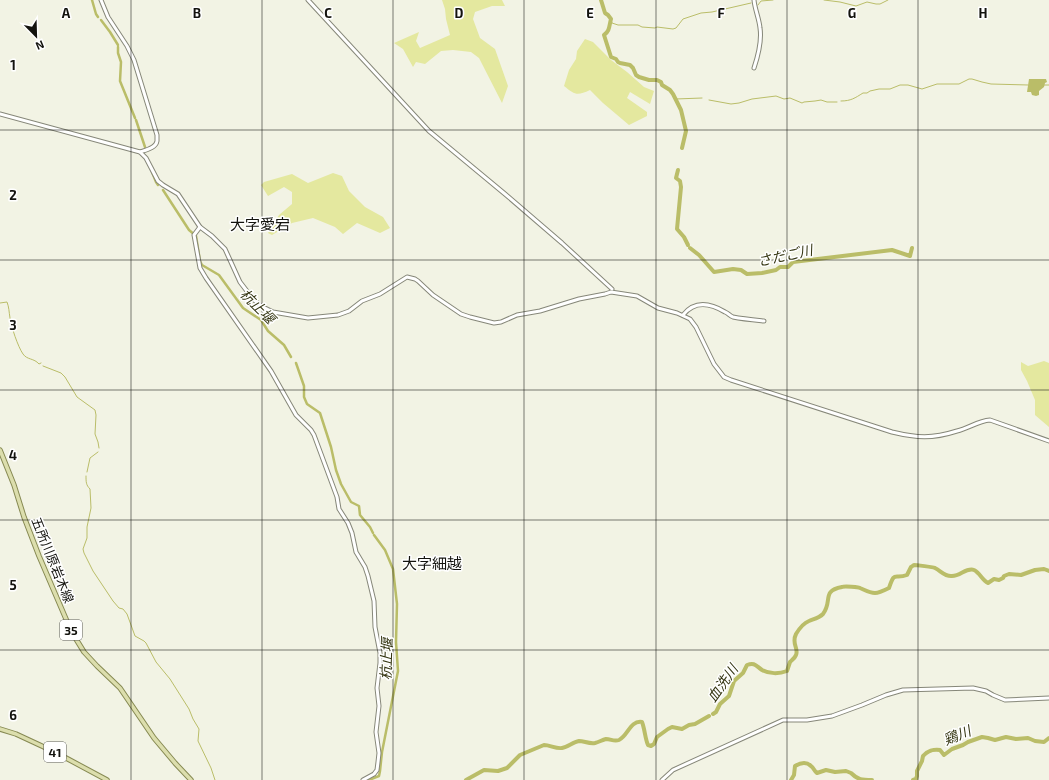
<svg xmlns="http://www.w3.org/2000/svg" width="1049" height="780" viewBox="0 0 1049 780" font-family="'Exo 2','Noto Sans JP',sans-serif">
  <style>
    .green { fill: #e4e89f }
    .water { fill: #babd68 }
    .lines { fill: none; stroke-linecap: round; stroke-linejoin: round }
    .stream { stroke: #babd68; stroke-width: 1 }
    .canal { stroke: #babd68; stroke-width: 2.5 }
    .river { stroke: #babd68; stroke-width: 4 }
    .minor-casing { stroke: #868779; stroke-width: 5 }
    .major-casing { stroke: #868952; stroke-width: 5.5 }
    .minor { stroke: #fff; stroke-width: 3 }
    .major { stroke: #dcdead; stroke-width: 3.5 }
    .grid { fill: none; stroke: #13130e; stroke-width: 1; stroke-opacity: 0.55 }
    .labels { text-anchor: middle; dominant-baseline: central; stroke-width: 3; stroke-linejoin: round; paint-order: stroke }
    .shield { fill: #fff; stroke: #5a5a56; stroke-width: 1 }
    .shield-label { font-size: 12px; font-weight: bold; fill: #13130e }
    .street-label { font-size: 13px; fill: #13130e; stroke: #fff }
    .water-label { font-size: 14px; font-style: italic; fill: #353612; stroke: #fff }
    .quarter-label { font-size: 15px; fill: #13130e; stroke: #fff }
    .grid-label { font-size: 13px; text-anchor: middle; font-weight: bold; fill: #13130e; stroke: #fff; stroke-width: 3; stroke-linejoin: round; paint-order: stroke }
  </style>
  <rect width="100%" height="100%" fill="#f2f3e4"/>
  <g class="green">
    <path d="M442 0H502L505 6H492L475 12 473 19 480 38 495 49 508 86 502 103 479 58 471 52 453 50 441 51 425 64 416 62 413 67 403 49 394 43 419 32 416 41 420 48 450 35 446 19 445 9Z"/>
    <path d="M585 39 593 42 611 60 627 72 644 87 654 91 650 104 630 92 627 98 647 112V116L629 125 603 103 590 90C577 96 575 95 564 86L569 70 576 59 577 51Z"/>
    <path d="M333 173 342 176 349 191 365 207 383 217 390 228 380 233 357 223 343 234 335 227 313 218 292 223 272 235 268 233 279 215 292 204V192L284 187 268 196 261 185 264 182 292 174 308 183Z"/>
    <path d="M1044 361 1049 363V427L1035 415V400L1027 381 1021 370V362L1028 366Z"/>
  </g>
  <path class="water" d="M1029 79H1046L1047 82 1045 83 1044 87 1039 91V95L1036 96 1032 95 1031 92H1027Z"/>
  <g class="lines">
    <g class="stream">
      <path d="M824 0 840 2 856 6 867 2 876 4H880L888 0"/>
      <path d="M758 5 761 1 773 0"/>
      <path d="M611 19 612 23 618 25H638L642 27 655 28 657 27 673 29 676 28 683 19 701 13 712 12 751 3"/>
      <path d="M1044 85H1049"/>
      <path d="M676 99 702 98"/>
      <path d="M709 100 731 104 739 103 752 99 776 96 784 99 790 98 802 103 804 102 815 101 821 100 827 102H837"/>
      <path d="M841 101C851 101 855 98 863 93H867L870 91 879 89H890L900 85H908L922 89 937 84H959L969 79H972L982 82 991 84 1028 85"/>
      <path d="M0 303 7 302C9 307 9 312 10 318 11 326 18 347 23 354 27 360 34 358 39 364L41 363"/>
      <path d="M43 366 61 373 65 377 77 397 95 410 96 415 95 434 98 442 99 448"/>
      <path d="M87 472 90 458 98 452"/>
      <path d="M86 476C86 482 86 485 90 489L91 508 87 527V538L83 549 84 553 93 571 113 601 119 608 123 609 127 614 135 636 144 641 146 643 156 662 170 679 189 709 193 719 199 729 198 741 211 768 215 780"/>
    </g>
    <g class="canal">
      <path d="M92 0 96 14 98 17"/>
      <path d="M101 20 110 32 118 45"/>
      <path d="M118 47V53L121 62 120 81 135 118"/>
      <path d="M136 120 145 147"/>
      <path d="M152 172 156 182 158 185"/>
      <path d="M163 190 189 230 196 236 200 261 202 265 219 275 243 308 261 320 268 331 284 345 291 357"/>
      <path d="M296 363 304 386V397L307 404 320 413 331 447 336 470 341 484 351 502 359 506 360 515 370 527 373 533"/>
      <path d="M369 780 379 776 380 771 382 752 398 671 396 642 397 604 393 569 385 550 374 535"/>
    </g>
    <g class="river">
      <path d="M601 0 605 13 608 15 611 19C609 26 610 31 604 35L611 57 616 59 618 62 620 63 630 65 633 68 636 75 639 77 649 80H657L661 82 662 85 670 90 673 94 681 110 686 131 682 148"/>
      <path d="M678 170 676 178 680 181 681 187 677 229 684 237 688 245"/>
      <path d="M690 248 699 255 714 272 733 269 741 270 747 274 762 273 776 270 780 267H788L793 262 892 250 910 256 912 248"/>
      <path d="M713 714 716 712 720 704 729 696 734 681 743 673 747 665C755 662 756 666 762 670 769 674 779 674 787 671 788 668 789 665 790 662 792 660 795 658 796 655 799 648 791 644 796 634 799 629 804 623 809 621 814 619 819 618 823 614 833 601 821 591 842 587 844 586 859 587 860 588 865 590 869 593 875 593 879 593 885 590 889 588 895 570 894 580 907 575L911 567C912 566 913 566 914 565 915 565 934 567 935 568 941 571 944 576 951 576 960 577 966 567 974 570 980 573 982 580 988 583L994 579 999 580 1003 578 1004 576 1009 574 1021 575 1035 570 1044 569 1049 571"/>
      <path d="M466 780 484 770 498 771 507 768 520 755 544 745C550 745 556 749 562 748 568 747 573 742 579 741 584 741 589 744 595 743 599 742 602 740 606 739 611 739 614 742 619 740 628 736 630 720 642 722 645 730 645 738 648 745L651 746 654 744 657 737 668 729 672 727 682 729 689 725 695 724 709 716"/>
      <path d="M791 780 794 775 795 766C800 763 806 761 811 766 814 768 814 771 817 773L826 770 835 772 846 771 851 773C858 780 862 780 872 780"/>
      <path d="M913 780 916 779 917 776V771L922 761 923 756C927 751 934 749 940 750L944 755 952 749 963 745 968 742 982 737 988 738 995 740 1006 737 1016 739 1028 738 1035 741 1044 742 1049 738"/>
    </g>
    <g class="minor-casing">
      <g id="minor">
        <path d="M101 0 108 17 127 46 134 60 157 135C157 135 157 141 157 141 156 148 146 150 140 152"/>
        <path d="M308 0 429 131 505 194 562 243 612 289"/>
        <path d="M754 0C755 10 759 18 760 28 762 41 758 56 754 68"/>
        <path d="M0 114 140 152 146 158 158 181 163 185 178 194 200 227 212 236 225 249 240 282 253 299 261 306 273 312 308 318 338 315 349 311 362 301 380 294 407 277 415 279 418 281 433 295 461 314 470 317 494 323 501 322 517 315 540 311 579 299 605 294 611 292 637 296 658 308 677 313 690 319 696 327 714 364 724 377 731 380 892 432C917 438 932 439 957 431 969 428 978 421 990 420L1049 441"/>
        <path d="M200 227 194 235 200 268 206 278 271 371 296 415 311 430 314 435 337 497 339 509 348 523 352 533 356 552 365 567 368 576 374 601 375 627 380 653V663L377 688 379 706 376 732 379 753 378 762 377 770 374 774 363 780"/>
        <path d="M683 315C695 300 710 303 725 312 728 313 730 316 733 317 743 319 754 320 764 321"/>
        <path d="M662 780 673 770 783 720H807L832 716 862 705 886 695 903 690 973 688 986 691 993 695 1005 700 1049 698"/>
      </g>
    </g>
    <g class="major-casing">
      <g id="major">
        <path d="M0 450 14 485 24 517 39 556 69 626 76 639 84 652 97 666 120 688 154 738 175 763 191 780"/>
        <path d="M0 729 16 734 44 747 66 758 107 780"/>
      </g>
    </g>
    <use href="#minor" class="minor"/>
    <use href="#major" class="major"/>
  </g>
  <path class="grid" d="M131 0V780M262 0V780M393 0V780M524 0V780M656 0V780M787 0V780M918 0V780M0 130H1049M0 260H1049M0 390H1049M0 520H1049M0 650H1049"/>
  <g class="labels">
    <g class="shield">
      <rect x="60" y="620" width="22" height="20" rx="3"/>
      <rect x="44" y="742" width="22" height="20" rx="3"/>
    </g>
    <g class="shield-label">
      <text x="71" y="630">35</text>
      <text x="55" y="752">41</text>
    </g>
    <g class="street-label">
      <text transform="translate(53 560) rotate(68)">五所川原岩木線</text>
    </g>
    <g class="water-label">
      <text transform="translate(785 255) rotate(-12)">さだご川</text>
      <text transform="translate(258 306) rotate(45)">杭止堰</text>
      <text transform="translate(386 659) rotate(-88)">杭止堰</text>
      <text transform="translate(722 683) rotate(-55)">血洗川</text>
      <text transform="translate(957 735) rotate(-22)">鶏川</text>
    </g>
    <g class="quarter-label">
      <text x="260" y="224">大字愛宕</text>
      <text x="432" y="563">大字細越</text>
    </g>
  </g>
  <g class="grid-label">
    <text x="66" y="18">A</text>
    <text x="197" y="18">B</text>
    <text x="328" y="18">C</text>
    <text x="459" y="18">D</text>
    <text x="590" y="18">E</text>
    <text x="721" y="18">F</text>
    <text x="852" y="18">G</text>
    <text x="983" y="18">H</text>
    <text x="13" y="70">1</text>
    <text x="13" y="200">2</text>
    <text x="13" y="330">3</text>
    <text x="13" y="460">4</text>
    <text x="13" y="590">5</text>
    <text x="13" y="720">6</text>
  </g>
  <g transform="translate(36 36) rotate(157)" stroke="#ffffff" stroke-width="3" paint-order="stroke">
  <path d="M0-3L7 15L0 10L-7 15Z" fill="#13130e"/>
  <text y="-6" font-size="11" font-weight="bold" text-anchor="middle" fill="#13130e">N</text>
  </g>
</svg>
